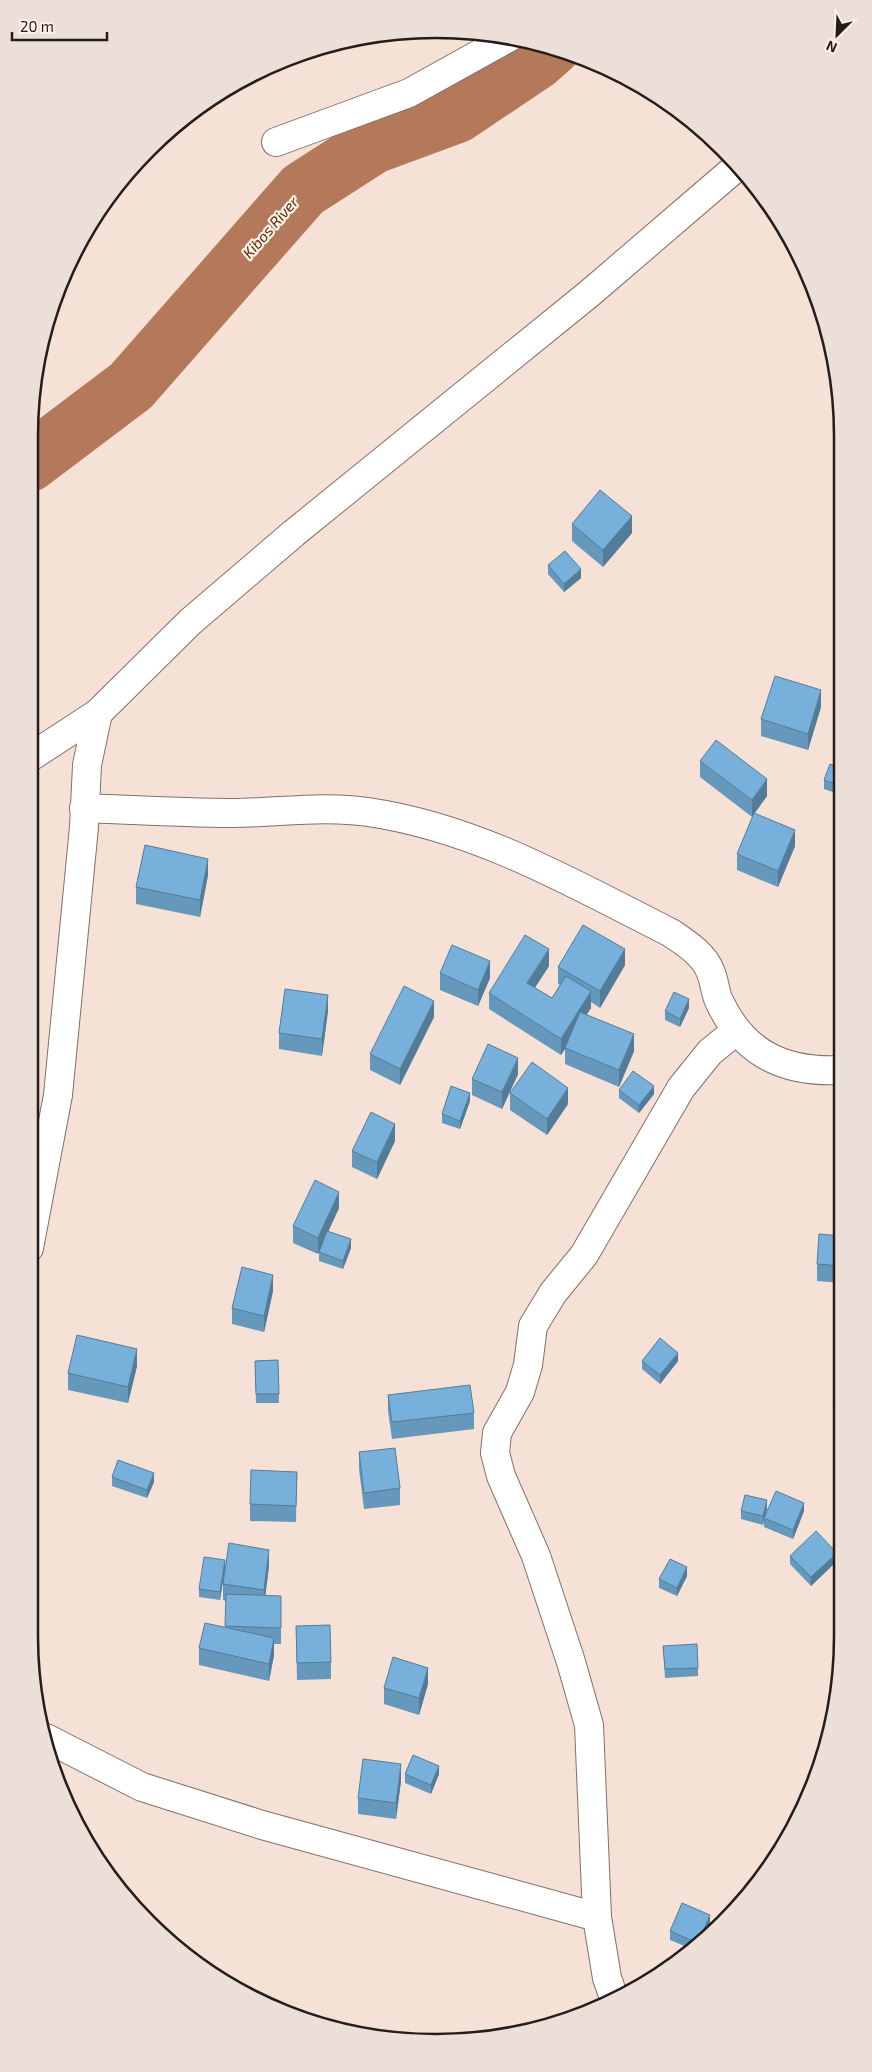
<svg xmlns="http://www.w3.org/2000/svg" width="872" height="2072" viewBox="0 0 872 2072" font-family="'Exo 2',sans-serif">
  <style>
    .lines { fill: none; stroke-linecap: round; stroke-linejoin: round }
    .river { stroke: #b3795a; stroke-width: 58 }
    .street-casing { stroke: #837067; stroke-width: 30 }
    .secondary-casing { stroke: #837067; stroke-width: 30 }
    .street { stroke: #fff; stroke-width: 28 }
    .secondary { stroke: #fff; stroke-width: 28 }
    .wall { fill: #6698bc }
    .shaded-wall { fill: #537c99 }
    .building { fill: #77b1db; stroke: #537c99 }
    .labels { text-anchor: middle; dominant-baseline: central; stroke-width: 4.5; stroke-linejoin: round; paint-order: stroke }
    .water-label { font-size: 15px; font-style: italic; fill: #5e2701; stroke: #fdf0e9 }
    .rim { fill: none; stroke: #251d19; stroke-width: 2.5 }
  </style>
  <rect width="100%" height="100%" fill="#f6e1d6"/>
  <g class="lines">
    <path class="river" d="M29 463 131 386 303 190 373 145 457 114 536 61 552 47"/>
    <g class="street-casing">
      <g id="street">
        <path d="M276 142 409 93 510 37"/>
        <path d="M84 808C133 810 183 813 232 813 277 813 323 805 368 812 478 828 574 884 671 933 686 943 705 955 711 973 715 983 715 994 720 1003 745 1055 786 1073 842 1070"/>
        <path d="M29 1248 58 1095 84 827 87 765 98 713"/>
        <path d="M46 1738 142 1787 262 1825 597 1917"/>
        <path d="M614 1998 607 1978 597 1917 589 1725 571 1662 536 1556 501 1476 495 1453 497 1433 520 1392 528 1365 533 1326 553 1293 584 1255 681 1088 710 1052 736 1031"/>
      </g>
    </g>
    <g class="secondary-casing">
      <path id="secondary" d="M29 758 98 713 190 622 294 533 590 293 739 165"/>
    </g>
    <use href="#street" class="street"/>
    <use href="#secondary" class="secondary"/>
  </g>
  <g class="wall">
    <path d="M572 524 632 533 603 567 572 541Z"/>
    <path d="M548 565 581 578 564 592 548 574Z"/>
    <path d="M821 707 808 750 761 736V719Z"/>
    <path d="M700 761 767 796 754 813 795 846 778 887 737 870V854L754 814 752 817 700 777Z"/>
    <path d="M841 768V795L824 789V780Z"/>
    <path d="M208 875 200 917 136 904V887Z"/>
    <path d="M625 965 600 1008 591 1002V1008L586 1015 634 1051 619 1087 565 1064V1049L561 1055 489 1009V993L549 966 535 988 552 998 560 985 558 984V967Z"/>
    <path d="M440 973 490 978 478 1006 440 990Z"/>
    <path d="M689 1008 680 1027 665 1020V1011Z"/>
    <path d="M328 1011 322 1056 279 1049V1033Z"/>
    <path d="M434 1017 400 1085 370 1070V1054Z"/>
    <path d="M518 1074 502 1109 472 1095V1079Z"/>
    <path d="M619 1090 654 1094 639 1113 619 1098Z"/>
    <path d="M510 1093 568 1104 547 1135 510 1110Z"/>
    <path d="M470 1101 460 1129 442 1123V1114Z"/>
    <path d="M395 1141 377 1179 352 1167V1151Z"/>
    <path d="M339 1208 328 1231 351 1248 343 1269 319 1261V1252L322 1243 318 1254 293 1243V1226Z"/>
    <path d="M842 1236V1283L817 1281V1264Z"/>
    <path d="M273 1291 264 1332 232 1324V1308Z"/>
    <path d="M278 1360 279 1403H256L255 1361Z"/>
    <path d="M642 1361H678L660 1384 642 1369Z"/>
    <path d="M137 1366 128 1403 68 1390V1373Z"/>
    <path d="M843 1388V1422L833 1417V1408Z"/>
    <path d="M388 1395 474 1413V1429L392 1439 388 1411Z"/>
    <path d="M359 1452 400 1488V1505L364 1509 359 1469Z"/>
    <path d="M297 1472 296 1522 250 1521V1504Z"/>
    <path d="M112 1477 154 1482 147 1498 112 1486Z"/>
    <path d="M767 1509 766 1513 804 1511 793 1539 764 1527V1521L763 1525 741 1519V1511Z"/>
    <path d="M790 1556 837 1561 811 1586 790 1564Z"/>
    <path d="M269 1566 265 1595 281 1613V1644H274V1655L269 1681 199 1665V1648L225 1627 226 1601 223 1600V1584Z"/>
    <path d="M225 1568 220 1600 199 1597V1589Z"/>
    <path d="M687 1576 677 1596 659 1588V1579Z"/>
    <path d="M296 1626 331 1662V1679L297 1680Z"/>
    <path d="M663 1646 698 1668V1676L665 1678Z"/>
    <path d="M428 1684 419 1715 384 1704V1688Z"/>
    <path d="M405 1774H439L431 1794 405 1783Z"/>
    <path d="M401 1781 396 1819 358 1814V1798Z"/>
    <path d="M710 1924 701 1945 694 1950 670 1940V1931Z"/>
  </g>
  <g class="shaded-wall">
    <path d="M632 516V533L603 567V550Z"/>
    <path d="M581 569V578L564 592V584Z"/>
    <path d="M821 690V707L808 750V734Z"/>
    <path d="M767 779V796L752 817V800Z"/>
    <path d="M795 830V846L778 887V871Z"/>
    <path d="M208 859V875L200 917V900Z"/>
    <path d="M549 949V966L527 999V983Z"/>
    <path d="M625 949V965L600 1008V991Z"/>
    <path d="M490 961V978L478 1006V990Z"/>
    <path d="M591 991V1008L561 1055V1039Z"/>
    <path d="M328 995V1011L322 1056V1039Z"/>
    <path d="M689 999V1008L680 1027V1019Z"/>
    <path d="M434 1001V1017L400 1085V1069Z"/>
    <path d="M634 1034V1051L619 1087V1070Z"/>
    <path d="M518 1058V1074L502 1109V1092Z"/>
    <path d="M654 1086V1094L639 1113V1105Z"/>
    <path d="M568 1088V1104L547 1135V1119Z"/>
    <path d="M470 1093V1101L460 1129V1121Z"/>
    <path d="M395 1124V1141L377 1179V1162Z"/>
    <path d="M339 1192V1208L318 1254V1238Z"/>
    <path d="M351 1239V1248L343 1269V1261Z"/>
    <path d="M273 1275V1291L264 1332V1316Z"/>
    <path d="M137 1349V1366L128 1403V1387Z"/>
    <path d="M678 1353V1361L660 1384V1375Z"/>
    <path d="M154 1473V1482L147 1498V1490Z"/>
    <path d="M767 1500V1509L765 1518H764L763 1525V1516Z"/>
    <path d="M804 1503V1511L793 1539V1530Z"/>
    <path d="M269 1550V1566L264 1607V1590Z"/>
    <path d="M837 1553V1561L811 1586V1577Z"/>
    <path d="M225 1560V1568L220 1600V1592Z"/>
    <path d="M687 1567V1576L677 1596V1588Z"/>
    <path d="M274 1638V1655L269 1681V1664Z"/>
    <path d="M428 1668V1684L419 1715V1698Z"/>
    <path d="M401 1764V1781L396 1819V1803Z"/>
    <path d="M439 1766V1774L431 1794V1785Z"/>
    <path d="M710 1915V1924L701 1945 698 1947V1943Z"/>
  </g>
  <g class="building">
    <path d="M600 490 632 516 603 550 572 524Z"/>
    <path d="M565 551 581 569 564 584 548 565Z"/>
    <path d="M775 676 821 690 808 734 761 719Z"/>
    <path d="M716 740 767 779 752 800 700 761Z"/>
    <path d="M830 764 841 768V786L824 780Z"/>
    <path d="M754 813 795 830 778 871 737 854Z"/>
    <path d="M145 845 208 859 200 900 136 887Z"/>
    <path d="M583 925 625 949 600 991 558 967Z"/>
    <path d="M525 935 549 949 527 983 552 998 566 976 591 991 561 1039 489 993Z"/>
    <path d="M452 945 490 961 478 990 440 973Z"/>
    <path d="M404 986 434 1001 400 1069 370 1054Z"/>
    <path d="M285 989 328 995 322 1039 279 1033Z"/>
    <path d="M674 992 689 999 680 1019 665 1011Z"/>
    <path d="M580 1012 634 1034 619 1070 565 1048Z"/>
    <path d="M488 1044 518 1058 502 1092 472 1079Z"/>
    <path d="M532 1062 568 1088 547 1119 510 1093Z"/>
    <path d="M633 1071 654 1086 639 1105 619 1090Z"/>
    <path d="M451 1086 470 1093 460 1121 442 1114Z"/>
    <path d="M371 1112 395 1124 377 1162 352 1151Z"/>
    <path d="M315 1180 339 1192 318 1238 293 1226Z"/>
    <path d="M327 1231 351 1239 343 1261 319 1252Z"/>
    <path d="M819 1234 842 1236V1266L817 1264Z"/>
    <path d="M242 1267 273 1275 264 1316 232 1308Z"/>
    <path d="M77 1335 137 1349 128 1387 68 1373Z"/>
    <path d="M660 1338 678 1353 660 1375 642 1361Z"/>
    <path d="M278 1360 279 1394H256L255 1361Z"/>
    <path d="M470 1385 474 1413 392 1422 388 1395Z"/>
    <path d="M843 1388V1413L833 1408Z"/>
    <path d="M395 1448 400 1488 364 1493 359 1452Z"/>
    <path d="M118 1460 154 1473 147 1490 112 1477Z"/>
    <path d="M251 1470 297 1472 296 1506 250 1504Z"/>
    <path d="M776 1491 804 1503 793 1530 764 1518Z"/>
    <path d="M745 1495 767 1500 763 1516 741 1511Z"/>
    <path d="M816 1531 837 1553 811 1577 790 1556Z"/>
    <path d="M229 1543 269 1550 264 1590 223 1584Z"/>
    <path d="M204 1557 225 1560 220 1592 199 1589Z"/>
    <path d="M670 1559 687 1567 677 1588 659 1579Z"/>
    <path d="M226 1594 281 1596V1628L225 1626Z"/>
    <path d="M205 1623 274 1638 269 1664 199 1648Z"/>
    <path d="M330 1625 331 1662 297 1663 296 1626Z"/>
    <path d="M697 1644 698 1668 665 1669 663 1646Z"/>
    <path d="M393 1657 428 1668 419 1698 384 1688Z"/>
    <path d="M413 1755 439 1766 431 1785 405 1774Z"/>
    <path d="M363 1759 401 1764 396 1803 358 1798Z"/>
    <path d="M682 1903 710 1915 698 1943 670 1931Z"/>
  </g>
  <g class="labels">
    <g class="water-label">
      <text transform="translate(270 227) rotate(-49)">Kibos River</text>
    </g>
  </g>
  <path d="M0 0H872V2072H0ZM436 38H436A398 398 0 0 1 834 436V1636A398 398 0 0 1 436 2034H436A398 398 0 0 1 38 1636V436A398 398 0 0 1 436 38Z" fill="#ecdfd8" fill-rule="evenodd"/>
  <path class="rim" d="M436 38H436A398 398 0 0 1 834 436V1636A398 398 0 0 1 436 2034H436A398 398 0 0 1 38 1636V436A398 398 0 0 1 436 38Z"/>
  <g transform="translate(837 35) rotate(204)" stroke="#fdf0e9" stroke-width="4" paint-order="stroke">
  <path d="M0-4L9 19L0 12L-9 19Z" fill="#251d19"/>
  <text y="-8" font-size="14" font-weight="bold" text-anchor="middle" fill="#251d19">N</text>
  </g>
  <path d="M12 32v8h95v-8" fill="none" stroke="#251d19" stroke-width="2.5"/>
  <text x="20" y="32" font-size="15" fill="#251d19" stroke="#fdf0e9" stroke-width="4" paint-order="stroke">20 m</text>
</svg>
